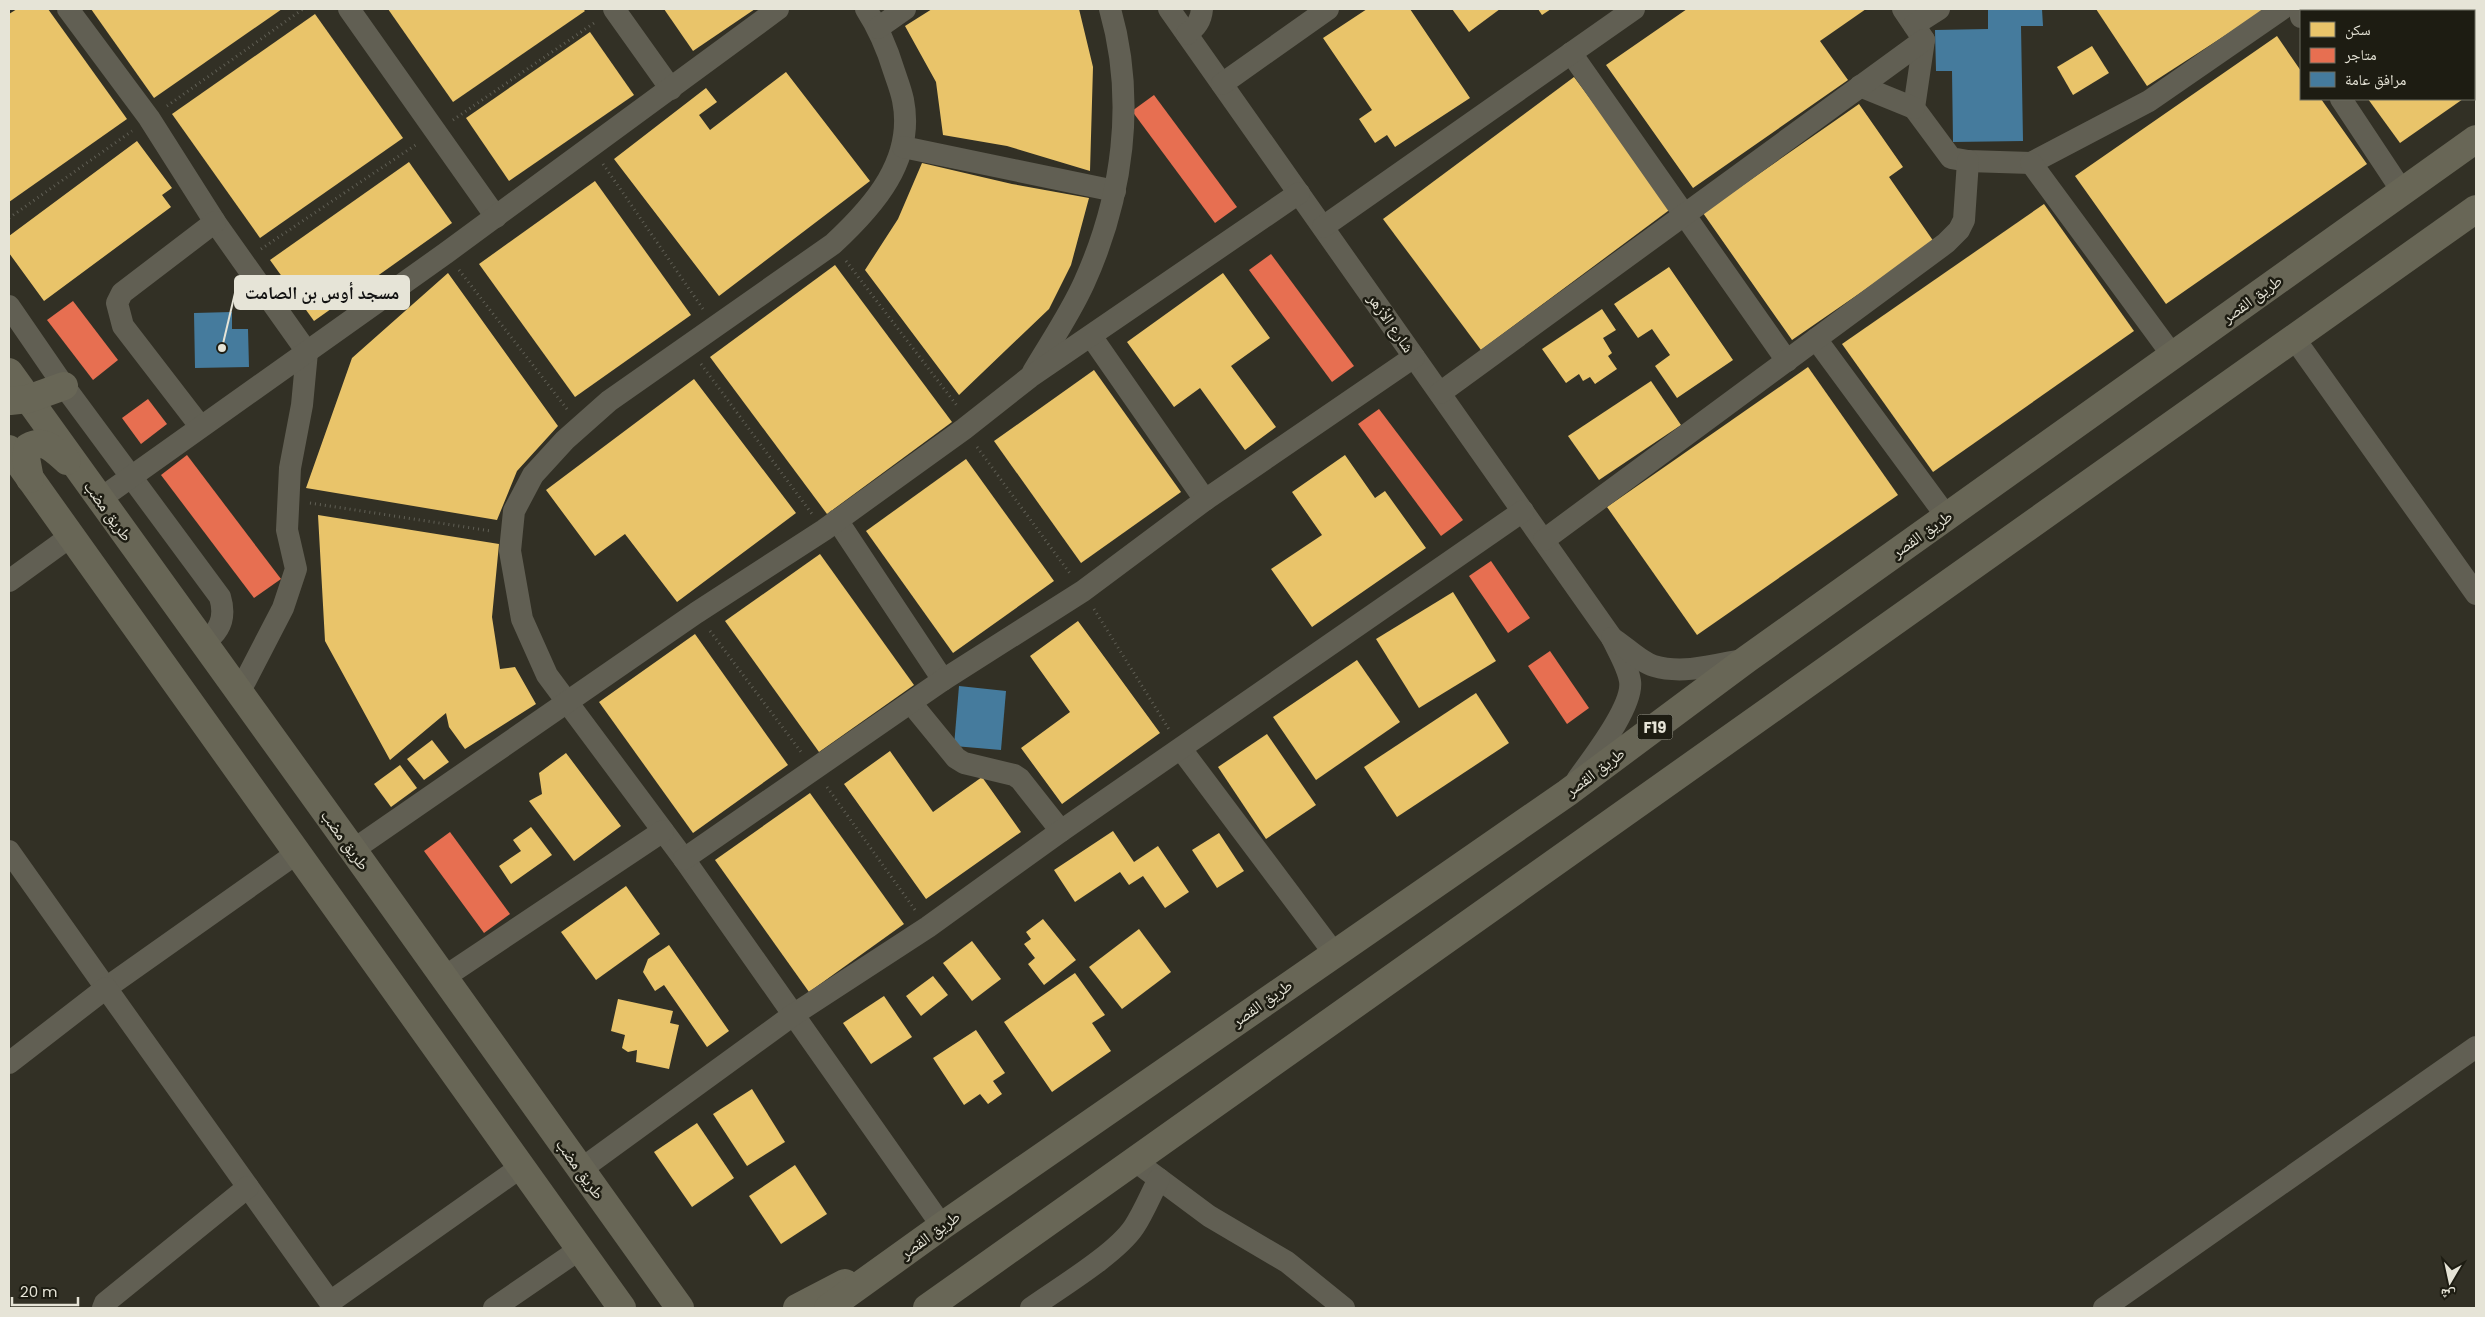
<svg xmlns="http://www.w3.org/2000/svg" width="2485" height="1317" viewBox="0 0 2485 1317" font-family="Poppins,'Noto Naskh Arabic',sans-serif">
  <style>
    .homes { fill: #e9c46a }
    .shops { fill: #e76f51 }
    .public { fill: #457b9d }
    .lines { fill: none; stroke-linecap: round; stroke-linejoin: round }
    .path { stroke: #605f55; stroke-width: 3; stroke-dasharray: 1 4; stroke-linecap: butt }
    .minor { stroke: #615f53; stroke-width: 22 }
    .major { stroke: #686656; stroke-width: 28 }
    .labels { text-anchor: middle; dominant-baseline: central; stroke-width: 5; stroke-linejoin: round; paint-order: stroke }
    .shield { fill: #1d1c12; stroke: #aaa89c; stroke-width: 1 }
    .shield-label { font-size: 15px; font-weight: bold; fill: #e6e4d7 }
    .street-label { font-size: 16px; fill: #e6e4d7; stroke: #1d1c12 }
    .leader { fill: none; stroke: #e6e4d7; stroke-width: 2 }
    .callout-dot { fill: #e6e4d7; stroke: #1d1c12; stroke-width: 2 }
    .callout { fill: #e6e4d7; stroke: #e6e4d7; stroke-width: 2 }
    .callout-label { font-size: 18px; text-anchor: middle; font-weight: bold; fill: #111 }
  </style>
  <rect width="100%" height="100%" fill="#323025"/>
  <g class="homes">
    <path d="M17 9H48L127 119 9 202V14Z"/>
    <path d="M91 9H282L154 98Z"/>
    <path d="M388 9H583L585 11 453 102Z"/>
    <path d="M664 9H755L693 51Z"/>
    <path d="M932 9H1079L1093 67 1090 171 1007 146 943 135 936 82 905 26Z"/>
    <path d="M1367 9H1410L1470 98 1395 147 1387 135 1375 143 1359 119 1372 110 1323 38Z"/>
    <path d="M1452 9H1500L1469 32Z"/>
    <path d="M1538 9H1551L1542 15Z"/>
    <path d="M1687 9H1866L1820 41 1848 80 1693 188 1606 65Z"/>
    <path d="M2096 9H2266L2147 86Z"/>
    <path d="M2319 9H2476V90L2474 92V11H2315Z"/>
    <path d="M315 14 403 138 260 238 172 114Z"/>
    <path d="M590 32 634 95 509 181 466 118Z"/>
    <path d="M2277 36 2301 71V99H2321L2367 164 2166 304 2075 176Z"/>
    <path d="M2092 46 2109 73 2073 95 2057 67Z"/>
    <path d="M786 72 870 181 719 296 614 159 706 88 717 102 699 115 710 130Z"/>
    <path d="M1574 77 1672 208 1481 350 1383 219Z"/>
    <path d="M2368 99H2463L2400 143Z"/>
    <path d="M1859 104 1903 167 1889 177 1934 242 1792 340 1703 213Z"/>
    <path d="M137 141 172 188 162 195 171 207 44 301 9 253V236Z"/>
    <path d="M409 162 452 223 314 321 270 260Z"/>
    <path d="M922 163 1012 184 1089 198 1071 265 1049 309 959 395 865 270 898 219Z"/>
    <path d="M595 181 691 315 575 397 479 264Z"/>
    <path d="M2044 204 2134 331 1933 472 1842 344Z"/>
    <path d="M835 265 952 422 827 514 710 357Z"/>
    <path d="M1669 267 1733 360 1677 398 1655 366 1670 355 1652 329 1638 338 1614 304Z"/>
    <path d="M448 273 558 426 517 471 497 520 306 488 352 358Z"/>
    <path d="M1223 273 1270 338 1231 366 1276 427 1245 450 1200 388 1174 407 1127 342Z"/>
    <path d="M1602 309 1616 330 1603 338 1612 353 1608 356 1617 369 1595 384 1590 377 1583 381 1579 374 1566 383 1542 349Z"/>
    <path d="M1808 367 1898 495 1697 635 1607 507Z"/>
    <path d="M1094 370 1181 492 1081 563 994 441Z"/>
    <path d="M694 379 796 513 677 602 625 534 595 556 546 490Z"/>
    <path d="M1651 381 1681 425 1599 480 1568 436Z"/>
    <path d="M1345 455 1375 498 1385 491 1426 548 1312 627 1271 569 1322 535 1292 492Z"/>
    <path d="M966 459 1054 581 953 653 866 531Z"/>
    <path d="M318 515 499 544 492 617 500 669 515 667 536 704 465 749 449 727 446 713 390 760 325 641Z"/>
    <path d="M820 554 914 685 819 752 725 621Z"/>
    <path d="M1453 592 1496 661 1419 708 1376 639Z"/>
    <path d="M1078 621 1160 733 1062 804 1021 748 1070 712 1030 656Z"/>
    <path d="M695 634 788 765 693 833 599 702Z"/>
    <path d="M1357 660 1400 722 1316 780 1273 717Z"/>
    <path d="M1476 693 1509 743 1397 817 1364 767Z"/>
    <path d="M1267 734 1316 805 1266 839 1218 767Z"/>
    <path d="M432 740 449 762 424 780 407 759Z"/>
    <path d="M890 751 933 812 982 777 1021 832 926 899 844 784Z"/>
    <path d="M566 753 621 826 574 861 529 801 542 794 539 773Z"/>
    <path d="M400 765 417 788 391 807 374 784Z"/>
    <path d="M810 793 904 924 809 992 715 860Z"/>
    <path d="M531 827 552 855 511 884 499 866 521 851 513 840Z"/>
    <path d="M1113 831 1134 862 1158 846 1189 892 1165 908 1143 876 1129 885 1120 872 1075 902 1054 870Z"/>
    <path d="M1219 833 1244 871 1217 888 1192 850Z"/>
    <path d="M626 886 660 934 596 980 561 932Z"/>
    <path d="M1043 919 1076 960 1044 985 1028 964 1035 958 1024 944 1031 939 1026 932Z"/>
    <path d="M1139 929 1171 972 1122 1009 1089 967Z"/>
    <path d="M972 941 1001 979 972 1001 943 963Z"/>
    <path d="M669 945 729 1031 707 1047 664 985 655 991 643 972 648 959Z"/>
    <path d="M1075 973 1105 1015 1092 1023 1111 1051 1052 1092 1004 1022Z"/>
    <path d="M933 976 948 995 921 1016 906 996Z"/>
    <path d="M884 996 912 1037 871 1064 843 1023Z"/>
    <path d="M618 999 673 1011 670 1023 679 1025 669 1069 636 1062 637 1050 628 1052 622 1048 625 1035 611 1031Z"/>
    <path d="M976 1030 1005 1073 993 1081 1002 1094 988 1104 980 1094 964 1105 933 1058Z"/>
    <path d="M752 1089 785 1142 747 1166 713 1114Z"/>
    <path d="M697 1123 734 1178 692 1207 654 1152Z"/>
    <path d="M795 1165 827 1214 781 1244 749 1196Z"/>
  </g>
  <g class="shops">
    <path d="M1154 95 1237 207 1215 223 1132 111Z"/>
    <path d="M1271 254 1354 366 1332 382 1249 270Z"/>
    <path d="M73 301 118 360 93 380 47 320Z"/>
    <path d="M148 399 167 424 141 444 122 418Z"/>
    <path d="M1379 409 1463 520 1441 536 1358 424Z"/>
    <path d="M187 455 281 579 254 598 161 475Z"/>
    <path d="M1491 561 1530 618 1508 633 1469 576Z"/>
    <path d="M1550 651 1589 708 1567 724 1528 666Z"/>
    <path d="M450 832 510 914 484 933 424 851Z"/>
  </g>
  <g class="public">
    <path d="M1988 9H2042L2043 26H2021L2023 141 1953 142 1952 71H1936L1935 30 1988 29Z"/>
    <path d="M232 312V329H248L249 367 195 368 194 313Z"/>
    <path d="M959 686 1006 691 1001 750 954 746Z"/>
  </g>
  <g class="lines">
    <g class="path">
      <path d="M167 106 303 9"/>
      <path d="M453 120 597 21"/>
      <path d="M603 164 703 309"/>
      <path d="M9 218 132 131"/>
      <path d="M261 249 417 144"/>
      <path d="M846 261 958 407"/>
      <path d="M459 270 567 409"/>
      <path d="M701 364 812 514"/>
      <path d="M977 447 1071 575"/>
      <path d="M310 503 491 531"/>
      <path d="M1094 609 1170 731"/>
      <path d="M710 631 801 752"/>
      <path d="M827 787 915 910"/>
    </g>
    <g class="minor">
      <path d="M68 9 149 118 215 222 307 352 302 405 290 468 287 530 296 569 283 608 239 693"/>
      <path d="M349 9 496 217"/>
      <path d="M614 9 671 89"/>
      <path d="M866 9C879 29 887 48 894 71 897 80 901 90 903 100 915 160 874 206 833 244L609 401 565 440 533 475 514 511 510 551 522 619 547 675 684 859 942 1226"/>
      <path d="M1169 9 1612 638C1618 651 1628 667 1630 681 1634 706 1591 760 1577 780"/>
      <path d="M1903 9 1924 40 1914 108 1951 158 1968 161 2031 163 2149 101 2282 9"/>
      <path d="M2300 9 2301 17"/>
      <path d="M1914 25 1939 9"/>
      <path d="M878 28 905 9"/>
      <path d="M1187 34C1196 27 1201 21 1202 9"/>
      <path d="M1571 53 1787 361"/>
      <path d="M1222 84 1328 9"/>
      <path d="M1860 86 1914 108"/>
      <path d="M2341 99 2402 191"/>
      <path d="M903 147 1115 191"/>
      <path d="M2031 163 2173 356"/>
      <path d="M1323 227 1634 9"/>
      <path d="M9 306 64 386 220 597C226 617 220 632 203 643"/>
      <path d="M1091 336 1205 500"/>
      <path d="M2294 338 2476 594"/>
      <path d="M1816 339 1947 517"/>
      <path d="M1033 372C1050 343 1070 314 1084 283 1123 197 1136 100 1110 9"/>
      <path d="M1440 393 1924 40"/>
      <path d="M200 426 123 326 117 303 122 293 215 222"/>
      <path d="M100 499 446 253 778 9"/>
      <path d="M837 520 943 680"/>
      <path d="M1544 540 1946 243 1959 230 1964 220 1968 161"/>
      <path d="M9 581 71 536"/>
      <path d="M1612 638C1625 646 1640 662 1654 666 1684 675 1718 664 1747 659"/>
      <path d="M911 703 956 758 964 763 1014 775 1020 779 1061 831"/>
      <path d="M1181 749 1334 953"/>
      <path d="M353 850 696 613 824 530 964 429 1030 377 1299 193"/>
      <path d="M9 851 106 988 297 853"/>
      <path d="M684 859 943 680 1083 591 1205 500 1414 357"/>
      <path d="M443 978 663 831"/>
      <path d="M9 1063 106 988 330 1302 521 1167"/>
      <path d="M1135 1161 1209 1216 1287 1262 1344 1308"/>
      <path d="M580 1170 793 1015 928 927 1061 831 1523 511"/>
      <path d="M103 1308 105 1303 248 1187"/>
      <path d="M494 1308 580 1249"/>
      <path d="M1031 1308C1059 1288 1116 1254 1134 1227 1144 1212 1151 1194 1159 1179"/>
      <path d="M2104 1308 2476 1047"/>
    </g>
    <g class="major">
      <path d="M9 372 353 850 680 1308"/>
      <path d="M10 401 28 399 64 386"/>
      <path d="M9 449 622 1308"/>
      <path d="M30 479 26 458 28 447C45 438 54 450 67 461"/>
      <path d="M797 1308 845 1283"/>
      <path d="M828 1308 942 1226 1567 793 1747 659 2476 139"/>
      <path d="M927 1308 2476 209"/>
    </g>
  </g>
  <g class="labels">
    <rect class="shield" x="1637.5" y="714.5" width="35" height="25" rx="4"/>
    <g class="shield-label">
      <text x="1655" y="727">F19</text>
    </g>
    <g class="street-label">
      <text transform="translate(2252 299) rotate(-36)">طريق القصر</text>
      <text transform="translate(1391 323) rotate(55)">شارع الأزهر</text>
      <text transform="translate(108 511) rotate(54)">طريق مضب</text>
      <text transform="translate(1922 534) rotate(-35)">طريق القصر</text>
      <text transform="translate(1595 772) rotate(-37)">طريق القصر</text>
      <text transform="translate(345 840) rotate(54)">طريق مضب</text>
      <text transform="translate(1262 1003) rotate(-35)">طريق القصر</text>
      <text transform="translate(580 1169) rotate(54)">طريق مضب</text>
      <text transform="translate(930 1235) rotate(-36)">طريق القصر</text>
    </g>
  </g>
  <path class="leader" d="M222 348L235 293"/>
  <circle class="callout-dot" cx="222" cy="348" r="5"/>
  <rect class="callout" x="235" y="276" width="174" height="33" rx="5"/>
  <g class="callout-label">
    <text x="322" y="299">مسجد أوس بن الصامت</text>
  </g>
  <rect width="2485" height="1317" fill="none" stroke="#e6e4d7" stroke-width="20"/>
  <rect x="2300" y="10" width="175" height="90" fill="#1d1c12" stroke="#6d6c61"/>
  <rect x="2310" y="22" width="25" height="15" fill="#e9c46a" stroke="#6d6c61"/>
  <text x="2345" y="35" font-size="15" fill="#e6e4d7">سكن</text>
  <rect x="2310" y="48" width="25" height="15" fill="#e76f51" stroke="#6d6c61"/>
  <text x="2345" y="60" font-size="15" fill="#e6e4d7">متاجر</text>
  <rect x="2310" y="72" width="25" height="15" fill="#457b9d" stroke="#6d6c61"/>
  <text x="2345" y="85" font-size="15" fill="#e6e4d7">مرافق عامة</text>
  <g transform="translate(2450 1282) rotate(189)" stroke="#1d1c12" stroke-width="4" paint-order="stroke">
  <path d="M0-4L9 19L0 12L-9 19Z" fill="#e6e4d7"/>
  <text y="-8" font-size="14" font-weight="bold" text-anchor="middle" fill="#e6e4d7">ش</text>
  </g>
  <path d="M12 1297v8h66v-8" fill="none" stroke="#e6e4d7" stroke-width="2.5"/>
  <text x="20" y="1297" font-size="15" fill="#e6e4d7" stroke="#1d1c12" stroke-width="4" paint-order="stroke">20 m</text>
</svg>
